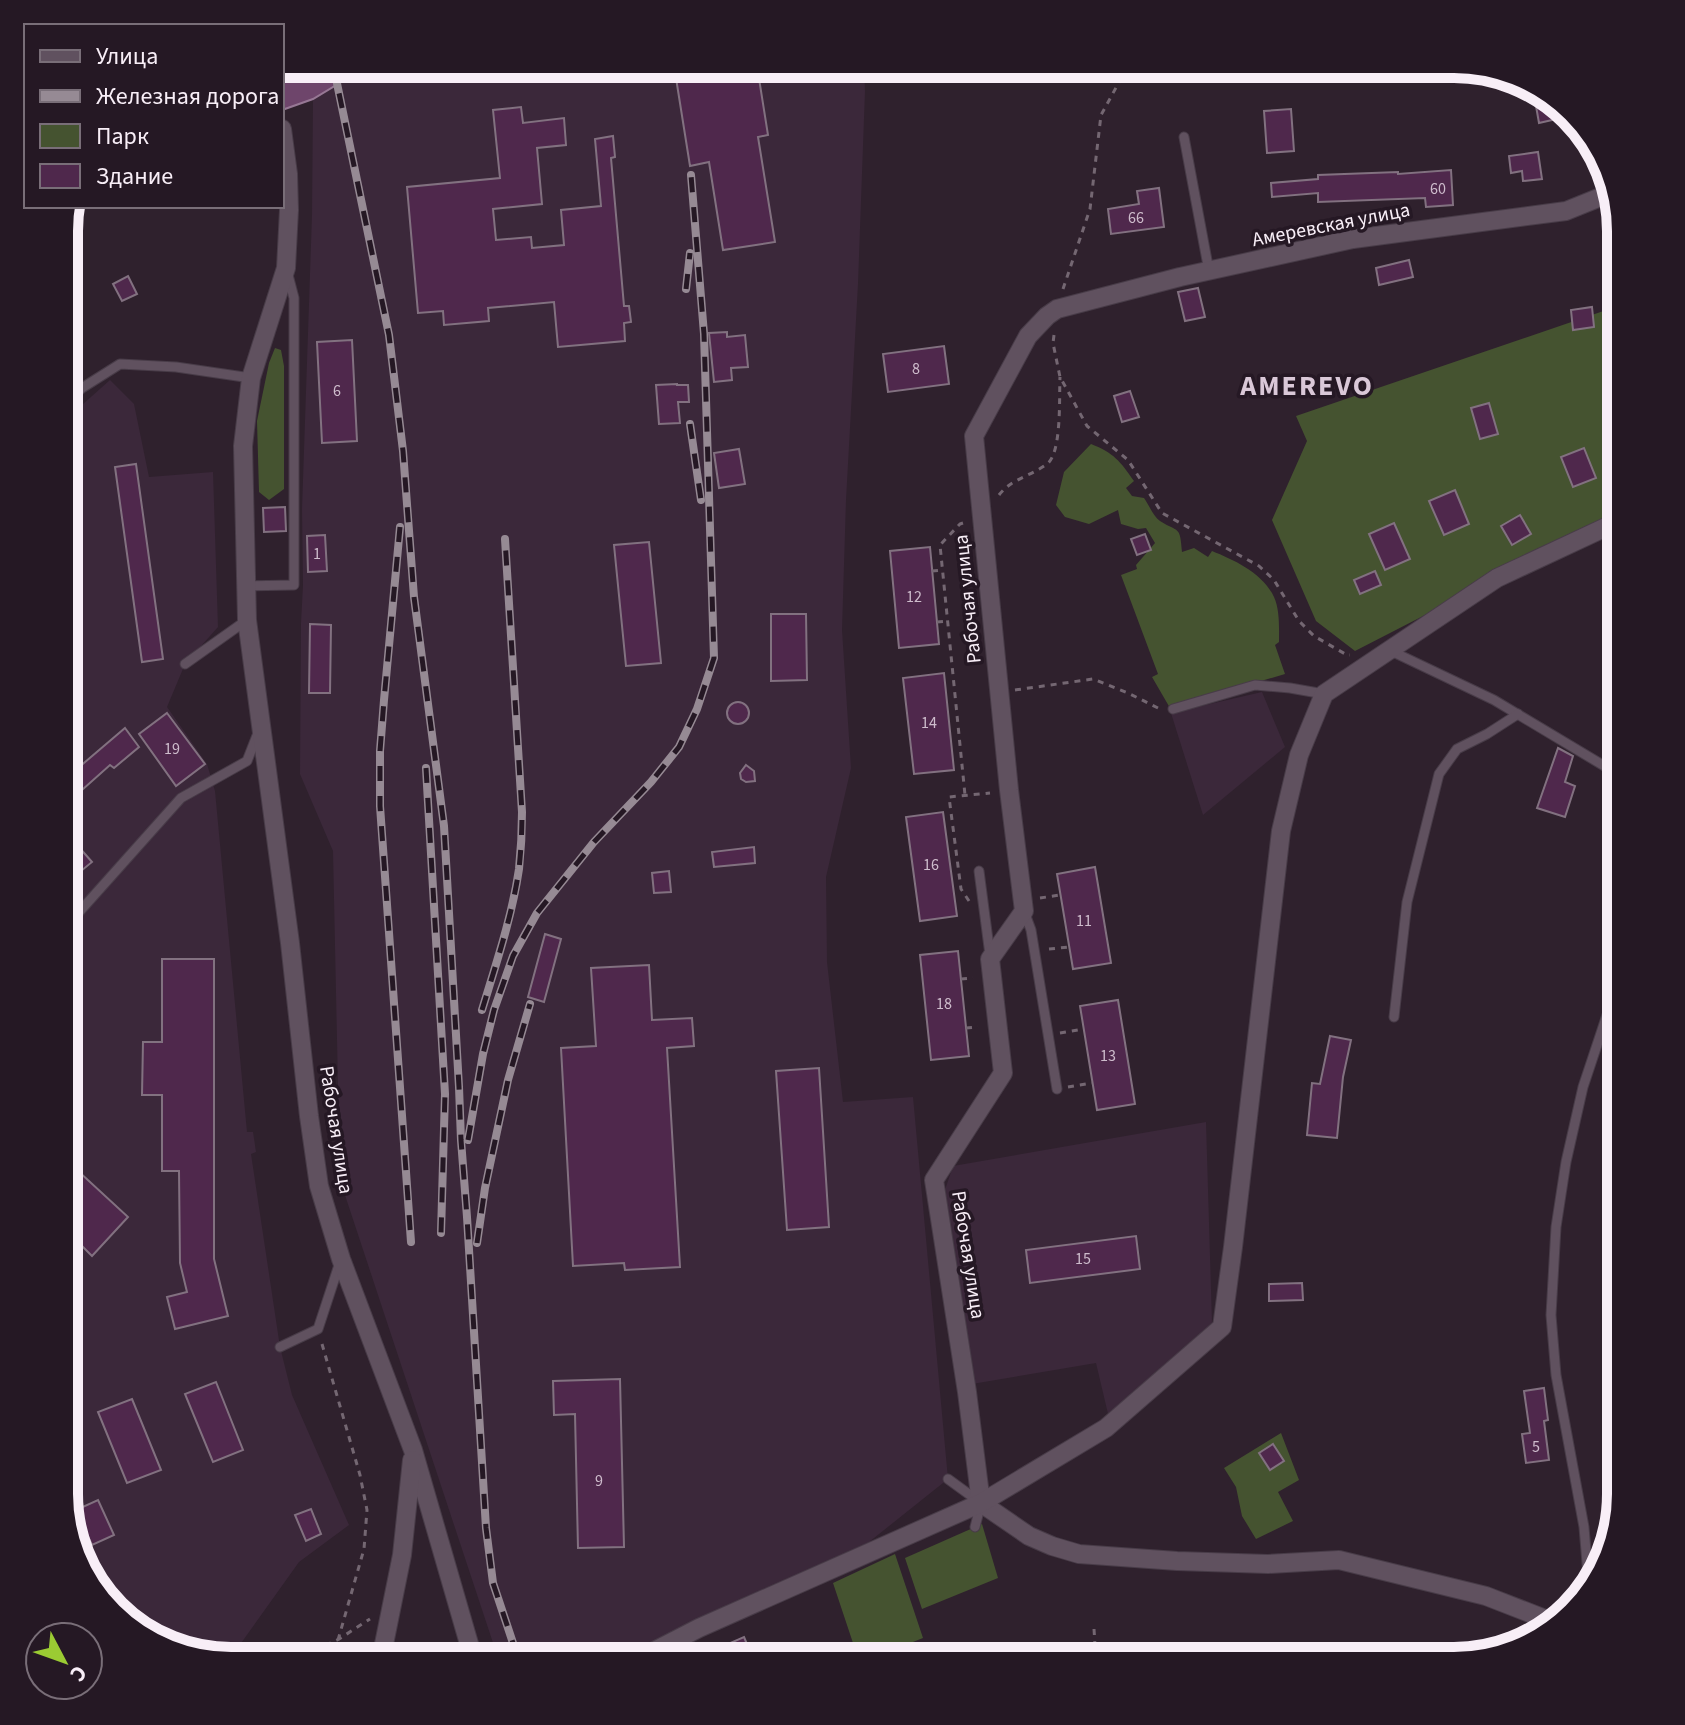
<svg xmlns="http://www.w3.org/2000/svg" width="1685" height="1725" viewBox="0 0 1685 1725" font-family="'Source Sans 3',sans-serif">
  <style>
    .built { fill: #3b283a }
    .green { fill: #455330 }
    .water { fill: #6e456b; stroke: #977895; stroke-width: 2 }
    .building { fill: #4f284c; stroke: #827180; stroke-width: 2 }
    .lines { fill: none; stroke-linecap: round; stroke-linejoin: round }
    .lane-casing { stroke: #483c48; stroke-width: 11 }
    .street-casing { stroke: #483c48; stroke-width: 20 }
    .path { stroke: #746772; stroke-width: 3; stroke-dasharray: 6 6; stroke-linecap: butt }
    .lane { stroke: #60515f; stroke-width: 9 }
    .street { stroke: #60515f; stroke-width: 18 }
    .rail-casing { stroke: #968a94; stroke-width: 8 }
    .rail { stroke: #251824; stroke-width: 5; stroke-dasharray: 15; stroke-linecap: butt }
    .labels { text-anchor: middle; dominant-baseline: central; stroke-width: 7; stroke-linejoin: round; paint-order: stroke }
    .number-label { font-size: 16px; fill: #cebccc }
    .street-label { font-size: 20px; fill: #f8eef7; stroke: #251824 }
    .district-label { font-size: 28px; font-weight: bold; letter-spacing: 2px; fill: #dac8d8; stroke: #251824 }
    .rim { fill: none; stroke: #f8eef7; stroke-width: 10 }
  </style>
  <rect width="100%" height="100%" fill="#2f212d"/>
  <g class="built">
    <path d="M371 64H864L865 91 858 284 846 500 842 630 851 768 826 877 827 962 843 1102 913 1097 948 1479 869 1542 613 1661H499L340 1180 333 851 300 774 301 623 303 585 302 509 312 215 313 99Z"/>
    <path d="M110 380 134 404 149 477 213 472 218 627 185 664 167 707 207 764 215 791 247 1132H253L256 1152 251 1154 280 1347 292 1395 349 1525 299 1562 229 1660 157 1644 105 1604 77 1558 64 1495V421Z"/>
    <path d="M1262 692 1285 747 1203 815 1171 713Z"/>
    <path d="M1206 1122 1212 1323 1109 1418 1096 1363 972 1384 945 1190 953 1166Z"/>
  </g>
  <g class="green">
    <path d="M1621 305V520L1497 578 1355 651 1316 621 1272 520 1307 441 1296 416Z"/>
    <path d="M275 348 281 350 284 366V489L269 500 259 492 257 421 269 363Z"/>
    <path d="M1091 444C1114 453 1120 461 1134 481L1126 488 1132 496 1144 498C1149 505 1153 516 1160 521 1179 533 1180 525 1182 552L1194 548 1208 557 1212 551C1234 560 1263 573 1274 597 1280 610 1279 628 1279 642L1275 645 1285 674 1170 708 1152 677 1158 674 1121 575 1137 569 1136 565 1155 543 1146 528 1138 529 1121 524 1118 510 1089 524 1065 517 1056 505 1064 472Z"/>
    <path d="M1281 1433 1299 1480 1278 1492 1293 1521 1256 1539 1242 1516 1236 1487 1224 1468Z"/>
    <path d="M982 1524 998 1578 922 1609 905 1558Z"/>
    <path d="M895 1554 923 1638 865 1661H859L833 1583Z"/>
  </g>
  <path class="water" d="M282 64H371L313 99 282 110Z"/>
  <g class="building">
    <path d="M757 66 768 135 758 137 775 242 723 250 709 162 690 166 676 78Z"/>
    <path d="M1555 102 1558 104 1561 118 1539 123 1536 106Z"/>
    <path d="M521 107 523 123 564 118 566 145 537 148 542 204 493 209 496 240 531 237 532 248 564 245 561 210 601 206 595 139 613 136 615 157 611 158 624 306H629L631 322 624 323 625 341 558 347 554 302 488 308 489 321 444 325 443 311 418 313 407 187 500 178 493 110Z"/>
    <path d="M1291 109 1294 151 1267 153 1264 111Z"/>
    <path d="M1538 152 1542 179 1523 181 1522 171 1511 173 1509 156Z"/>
    <path d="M1451 170 1453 205 1426 207 1425 198 1318 202V193L1272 197 1271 183 1318 179V175L1398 172V174Z"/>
    <path d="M1159 188 1164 227 1111 234 1108 209 1139 204 1137 191Z"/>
    <path d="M1409 260 1413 277 1379 285 1376 268Z"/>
    <path d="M128 276 137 294 122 301 113 284Z"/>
    <path d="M1198 288 1205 317 1185 321 1178 292Z"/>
    <path d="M1592 307 1594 327 1573 330 1571 310Z"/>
    <path d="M727 332V337L745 335 748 367 731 368 732 380 714 382 709 333Z"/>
    <path d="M352 340 357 441 322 443 317 342Z"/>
    <path d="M944 346 949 384 888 392 883 354Z"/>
    <path d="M677 384V385H688L689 402H678L680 423 659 424 656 385Z"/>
    <path d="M1130 391 1139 417 1122 422 1114 396Z"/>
    <path d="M1489 403 1498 434 1480 439 1471 408Z"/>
    <path d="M1584 448 1596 478 1573 487 1561 457Z"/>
    <path d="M739 449 745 484 719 488 714 453Z"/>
    <path d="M136 464 163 659 142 662 115 467Z"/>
    <path d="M1455 490 1469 524 1444 535 1429 501Z"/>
    <path d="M285 507 286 531 264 532 263 508Z"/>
    <path d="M1520 515 1531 534 1512 545 1501 526Z"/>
    <path d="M1394 523 1410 559 1385 570 1369 534Z"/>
    <path d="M1145 534 1151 550 1137 555 1131 539Z"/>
    <path d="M325 535 327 571 308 572 307 536Z"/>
    <path d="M649 542 661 663 626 666 614 545Z"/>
    <path d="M930 547 939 644 899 648 890 551Z"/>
    <path d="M1375 571 1381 585 1360 594 1354 580Z"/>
    <path d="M771 614H806L807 680 771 681Z"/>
    <path d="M310 624 331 625 330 693H309Z"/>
    <path d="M944 673 954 770 914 774 903 678Z"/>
    <circle cx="738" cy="713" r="11"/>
    <path d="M167 713 205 764 176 786 139 734Z"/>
    <path d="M125 728 139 747 114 768 110 765 64 806V780Z"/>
    <path d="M1558 748 1573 756 1565 782 1575 786 1565 817 1537 808Z"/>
    <path d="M746 765 754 771 755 781 746 782 741 779 740 773Z"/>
    <path d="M943 812 957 916 920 921 906 817Z"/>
    <path d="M64 830 92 862 64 885Z"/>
    <path d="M754 847 755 863 714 867 712 852Z"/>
    <path d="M1095 867 1111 963 1073 969 1057 874Z"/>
    <path d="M669 871 671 892 654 893 652 873Z"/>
    <path d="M545 934 561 939 544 1002 528 997Z"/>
    <path d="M958 951 969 1056 931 1060 920 955Z"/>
    <path d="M162 959H214V1259L228 1316 175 1329 167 1297 187 1292 180 1263 179 1171H162V1095H142L143 1042H162Z"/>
    <path d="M649 965 652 1020 692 1018 694 1046 667 1048 680 1267 625 1270 624 1263 573 1266 561 1048 596 1046 591 968Z"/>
    <path d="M1118 1000 1135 1104 1097 1110 1080 1006Z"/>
    <path d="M1330 1036 1351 1040 1343 1077 1337 1138 1307 1135 1312 1083 1320 1084Z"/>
    <path d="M819 1068 829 1227 787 1230 776 1071Z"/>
    <path d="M64 1158 128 1217 92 1256 82 1246 64 1265Z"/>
    <path d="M1136 1236 1140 1269 1030 1283 1026 1250Z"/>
    <path d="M1302 1283 1303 1300 1269 1301V1284Z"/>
    <path d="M620 1379 624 1547 578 1548 575 1414 554 1415 553 1381Z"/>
    <path d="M216 1382 243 1450 213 1462 185 1394Z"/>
    <path d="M1544 1388 1548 1420 1544 1421 1549 1460 1526 1463 1522 1434 1530 1433 1524 1391Z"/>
    <path d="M132 1399 161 1470 127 1483 98 1412Z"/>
    <path d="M1273 1444 1284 1461 1270 1470 1259 1453Z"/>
    <path d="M98 1500 114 1535 92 1545 76 1510Z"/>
    <path d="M311 1509 321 1534 306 1541 295 1515Z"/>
    <path d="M744 1637 754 1661H718L714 1650Z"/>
  </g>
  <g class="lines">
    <g class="lane-casing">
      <g id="lane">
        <path d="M1184 137 1209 271"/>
        <path d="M64 405 82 388 120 364 176 367 251 378"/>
        <path d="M245 586 294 585V298L288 275"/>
        <path d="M1389 650 1494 700 1616 773 1621 782"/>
        <path d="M185 664 247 620"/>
        <path d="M1173 709 1255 685 1290 688 1324 694"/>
        <path d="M979 871 990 955"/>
        <path d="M1024 911 1031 930 1057 1089"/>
        <path d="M64 929 181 798 247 761 258 733"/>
        <path d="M1394 1017 1407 902 1439 774 1457 749 1487 734 1518 714"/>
        <path d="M280 1347 318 1329 340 1262"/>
        <path d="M948 1479 981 1503 975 1527"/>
        <path d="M1589 1587 1584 1527 1556 1375 1551 1315 1556 1227 1566 1162 1583 1087 1621 973"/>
      </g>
    </g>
    <g class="street-casing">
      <g id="street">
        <path d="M282 129 288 174 289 210 286 268 251 378 243 446 247 620 290 943 309 1116 319 1186 341 1259 413 1450 474 1661"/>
        <path d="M981 1503 967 1392 934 1180 1003 1073 990 959 1024 911 1009 790 974 436 1028 336 1047 316 1057 309 1180 277 1353 239 1566 211 1613 192"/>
        <path d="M981 1503 1029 1536 1052 1546 1079 1554 1177 1561 1268 1564 1339 1560 1486 1596 1558 1624"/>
        <path d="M377 1661 383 1649 402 1555 412 1460"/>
        <path d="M635 1661 699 1628 981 1503 1106 1428 1222 1327 1233 1247 1281 831 1299 755 1324 694 1497 578 1621 520"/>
      </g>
    </g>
    <g class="path">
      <path d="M1141 64 1151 67 1256 72 1277 64"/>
      <path d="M1063 289 1090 209 1101 115 1129 64"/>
      <path d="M1054 335 1053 343 1060 377 1087 426 1128 460 1162 513 1259 566 1274 580 1299 621 1314 636 1347 655H1350"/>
      <path d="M999 495C1011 479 1031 476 1047 464 1062 453 1059 397 1060 377"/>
      <path d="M963 523 960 524 940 545 965 795"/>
      <path d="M932 571 943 570"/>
      <path d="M937 622 948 621"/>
      <path d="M1015 690 1093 679 1128 693 1160 709"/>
      <path d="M1040 898 1060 895"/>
      <path d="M969 901 961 889 949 797 990 793"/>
      <path d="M1049 949 1069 947"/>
      <path d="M961 979 973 978"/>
      <path d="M966 1028 978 1027"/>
      <path d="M1060 1033 1083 1029"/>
      <path d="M1068 1087 1092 1083"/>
      <path d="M322 1344 360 1475 367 1510 364 1549 332 1661"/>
      <path d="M1094 1629 1096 1661"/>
      <path d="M293 1661 339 1639 370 1619"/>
    </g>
    <use href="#lane" class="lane"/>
    <use href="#street" class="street"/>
    <g class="rail-casing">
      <g id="rail">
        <path d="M333 64 389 335 403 451 414 597 444 826 459 1087 461 1140 467 1217 486 1528 493 1583 516 1652"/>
        <path d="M686 289 690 253"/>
        <path d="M690 424 701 500"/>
        <path d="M400 527 384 700 380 751V806L411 1242"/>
        <path d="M426 768 445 1094 441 1233"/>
        <path d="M482 1010C496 964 512 917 519 869 521 850 522 831 522 812L505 539"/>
        <path d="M468 1140 483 1054 494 1010 513 956 537 913 594 842 651 782 679 747 697 709 714 658 704 334 691 175"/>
        <path d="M477 1243 485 1188 508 1080 530 1004"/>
      </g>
    </g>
    <use href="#rail" class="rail"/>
  </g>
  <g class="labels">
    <g class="number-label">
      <text x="1438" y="189">60</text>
      <text x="1136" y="218">66</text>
      <text x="916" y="369">8</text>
      <text x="337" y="391">6</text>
      <text x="317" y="554">1</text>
      <text x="914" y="597">12</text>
      <text x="929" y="723">14</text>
      <text x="172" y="749">19</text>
      <text x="931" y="865">16</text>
      <text x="1084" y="921">11</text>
      <text x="944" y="1004">18</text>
      <text x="1108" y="1056">13</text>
      <text x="1083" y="1259">15</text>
      <text x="1536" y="1447">5</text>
      <text x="599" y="1481">9</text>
    </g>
    <g class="street-label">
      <text transform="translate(1331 225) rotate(-11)">Амеревская улица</text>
      <text transform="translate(968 599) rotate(-96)">Рабочая улица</text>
      <text transform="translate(336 1130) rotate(81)">Рабочая улица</text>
      <text transform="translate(968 1255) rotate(81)">Рабочая улица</text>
    </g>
    <g class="district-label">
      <text x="1307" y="386">AMEREVO</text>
    </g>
  </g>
  <path d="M0 0H1685V1725H0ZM231 78H1454A153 153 0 0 1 1607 231V1494A153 153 0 0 1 1454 1647H231A153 153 0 0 1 78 1494V231A153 153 0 0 1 231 78Z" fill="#251824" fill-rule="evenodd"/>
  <path class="rim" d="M231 78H1454A153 153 0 0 1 1607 231V1494A153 153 0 0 1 1454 1647H231A153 153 0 0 1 78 1494V231A153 153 0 0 1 231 78Z"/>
  <rect x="24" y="24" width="260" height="184" fill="#251824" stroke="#796e78" stroke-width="2"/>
  <rect x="40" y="50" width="40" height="12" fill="#60515f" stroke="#796e78" stroke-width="2"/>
  <text x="96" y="64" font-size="24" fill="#f8eef7">Улица</text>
  <rect x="40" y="90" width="40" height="12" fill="#968a94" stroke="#796e78" stroke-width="2"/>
  <text x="96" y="104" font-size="24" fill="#f8eef7">Железная дорога</text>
  <rect x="40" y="124" width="40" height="24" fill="#455330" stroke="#796e78" stroke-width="2"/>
  <text x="96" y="144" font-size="24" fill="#f8eef7">Парк</text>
  <rect x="40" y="164" width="40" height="24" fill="#4f284c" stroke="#796e78" stroke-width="2"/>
  <text x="96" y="184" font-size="24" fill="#f8eef7">Здание</text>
  <g transform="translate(64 1661) rotate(131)"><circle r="38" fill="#251824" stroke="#796e78" stroke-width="2"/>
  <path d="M0-6L14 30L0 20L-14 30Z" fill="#9bcb33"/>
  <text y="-12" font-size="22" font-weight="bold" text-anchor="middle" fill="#f8eef7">С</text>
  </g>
</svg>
